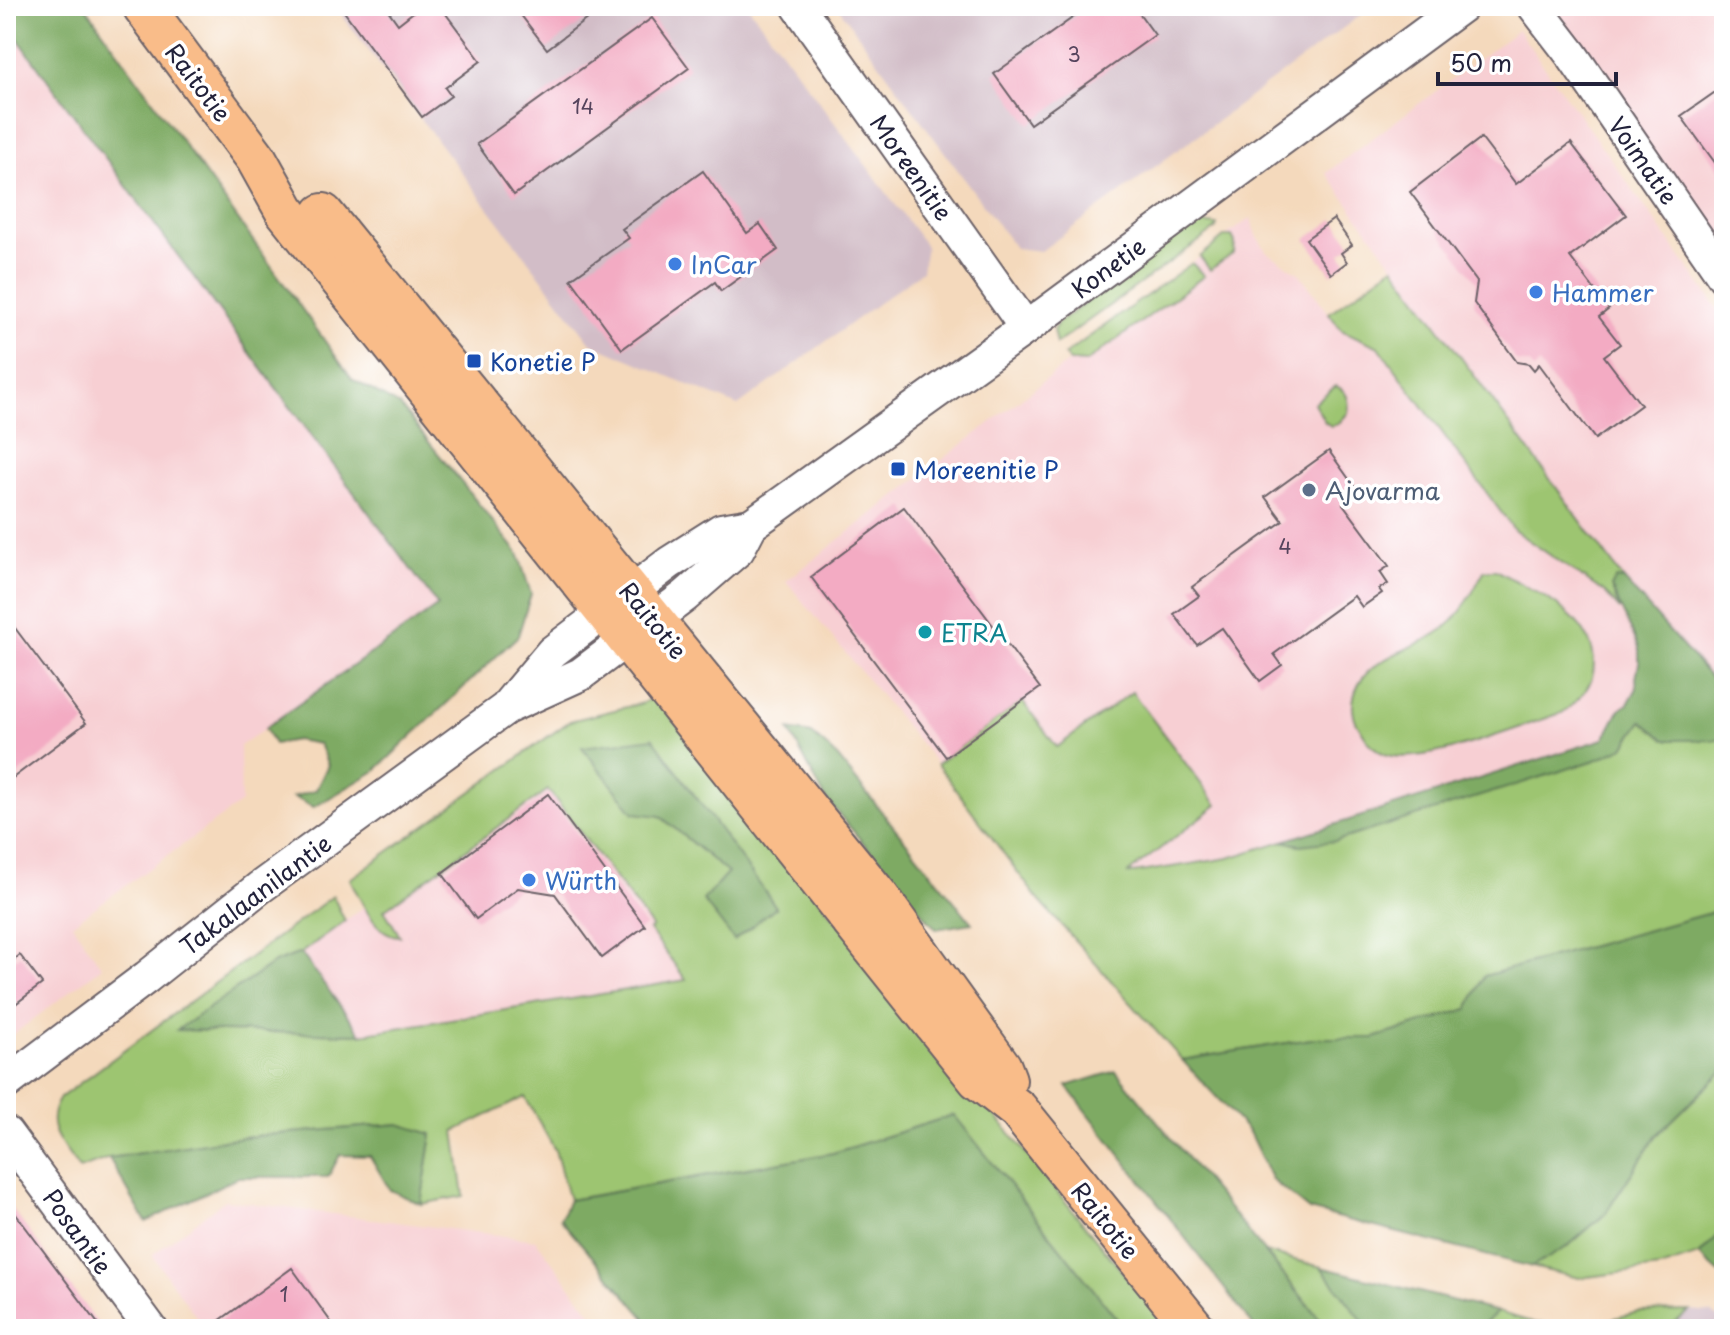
<svg xmlns="http://www.w3.org/2000/svg" width="1730" height="1335" viewBox="0 0 1730 1335" font-family="'Playpen Sans',sans-serif">
  <style>
    .built { fill: #f7cfd3 }
    .industrial { fill: #d2bdc7 }
    .green { fill: #9dc571; stroke: #607456; stroke-width: 2; fill-rule: evenodd }
    .forest { fill: #7eaa63; stroke: #50664f; stroke-width: 2 }
    .building { fill: #f3abc3 }
    .lines { fill: none; stroke-linecap: round; stroke-linejoin: round }
    .minor-casing { stroke: #6c6268; stroke-width: 36 }
    .major-casing { stroke: #6c6268; stroke-width: 44 }
    .minor { stroke: #fff; stroke-width: 32 }
    .major { stroke: #f9bc89; stroke-width: 40 }
    .shop-dot { fill: #3f7fe0; stroke: #fff; stroke-width: 3 }
    .transit-dot { fill: #1a4fb4; stroke: #fff; stroke-width: 3 }
    .service-dot { fill: #5c6f8a; stroke: #fff; stroke-width: 3 }
    .culture-dot { fill: #0f9aa8; stroke: #fff; stroke-width: 3 }
    .labels { text-anchor: middle; dominant-baseline: central; stroke-width: 7; stroke-linejoin: round; paint-order: stroke }
    .number-label { font-size: 20px; fill: #56445d }
    .street-label { font-size: 24px; fill: #22223b; stroke: #fff }
    .shop-label { font-size: 24px; fill: #366cbe; stroke: #fff; text-anchor: start }
    .transit-label { font-size: 24px; fill: #164399; stroke: #fff; text-anchor: start }
    .service-label { font-size: 24px; fill: #4e5e75; stroke: #fff; text-anchor: start }
    .culture-label { font-size: 24px; fill: #0d838f; stroke: #fff; text-anchor: start }
  </style>
  <rect width="100%" height="100%" fill="#fff"/>
  <filter id="ink" filterUnits="userSpaceOnUse"><feTurbulence type="fractalNoise" baseFrequency=".0125" numOctaves="2"/><feDisplacementMap in="SourceGraphic" scale="16" xChannelSelector="R" yChannelSelector="G"/><feConvolveMatrix kernelMatrix="1 2 1 2 8 2 1 2 1" color-interpolation-filters="sRGB"/></filter>
  <filter id="wash" filterUnits="userSpaceOnUse"><feTurbulence type="fractalNoise" baseFrequency=".006" numOctaves="4" result="noise"/><feDisplacementMap in="SourceGraphic" scale="32" xChannelSelector="R" yChannelSelector="G"/><feGaussianBlur stdDeviation="1.8" result="paint"/><feColorMatrix in="noise" values="0 0 0 0 0 0 0 0 0 0 0 0 0 0 0 0 0 1.4 0 .05"/><feComposite in="paint" operator="in"/></filter>
  <g filter="url(#wash)">
    <rect width="100%" height="100%" fill="#f4d9bc"/>
    <g class="built">
      <path d="M1552 6H1724V259Z"/>
      <path d="M6 22 438 607 240 746 241 803 72 924 102 967 6 1040Z"/>
      <path d="M1518 30 1724 317V693L1624 580 1326 173Z"/>
      <path d="M1251 218 1256 235 1267 252 1300 274 1341 330 1379 347 1515 531 1605 593 1620 610 1639 647 1637 688 1628 704 1620 709 1604 739 1229 858 1124 874 1037 898 937 764 786 581 1070 361 1086 362 1203 276 1192 263 1200 257 1210 269 1236 248 1232 236H1225Z"/>
      <path d="M582 747 687 980 361 1034 301 953Z"/>
      <path d="M225 1200 536 1240 603 1329H205L152 1255Z"/>
    </g>
    <g class="industrial">
      <path d="M335 6H748L926 246 922 271 738 406 591 343Z"/>
      <path d="M837 6H1373L1041 251 1015 248Z"/>
      <path d="M1690 1311 1712 1313 1724 1322V1329H1667Z"/>
    </g>
    <g class="green">
      <path d="M1195 222 1217 225 1216 229 1056 344 1053 330 1058 323Z"/>
      <path d="M1225 236H1232L1235 242 1234 253 1210 270 1200 257Z"/>
      <path d="M1192 263 1204 276 1086 362 1070 361 1064 355Z"/>
      <path d="M1394 266 1624 580 1616 579 1611 587 1620 610 1605 593 1515 531 1379 347 1341 330 1329 313Z"/>
      <path d="M1336 386C1348 391 1350 401 1348 413L1338 424 1331 426 1325 422 1314 403Z"/>
      <path d="M1488 570H1496C1533 592 1594 614 1594 664 1594 687 1579 700 1562 713 1523 725 1420 768 1385 754 1370 748 1365 736 1357 723 1348 706 1355 686 1367 673 1389 651 1424 646 1446 627 1464 612 1473 591 1484 571Z"/>
      <path d="M1132 692 1217 805 1127 874 1229 858 1283 841 1300 845 1624 747 1642 721 1665 740H1724V909L1484 976 1468 1009 1374 1038H1317L1182 1060 1037 898 937 764 1022 701 1057 747Z"/>
      <path d="M654 696 1169 1329H1125L954 1115 833 1153 569 1200 555 1150 525 1097 455 1131 464 1196 421 1204 432 1135 399 1124 243 1137 109 1158 79 1169C63 1145 41 1127 60 1098L333 896 345 921 301 953 274 963 179 1030 361 1034 686 980 649 930 652 927 548 790 384 910 400 936C374 936 360 898 350 879L570 721 643 703ZM653 739 776 907V908L728 873 660 816Z"/>
      <path d="M1724 1070V1230L1699 1255 1660 1268 1579 1278 1532 1267 1567 1247 1605 1214 1656 1136Z"/>
      <path d="M1265 1252 1321 1267 1369 1329H1328Z"/>
      <path d="M1690 1311 1666 1329H1476L1498 1312 1535 1323 1582 1327 1638 1312Z"/>
    </g>
    <g class="forest">
      <path d="M6 6H85L352 379 400 406 518 553 531 594 518 636 375 771 314 807 293 797 316 790 328 765 319 744 296 740 274 744 265 728 438 606 52 86 6 22Z"/>
      <path d="M1616 579 1624 580 1724 693V740H1665L1642 721 1624 747 1596 760 1336 841 1300 845 1283 841 1604 739 1620 709 1628 704 1637 688 1636 678 1639 663V647L1611 587Z"/>
      <path d="M789 730 812 734 834 753 972 923 936 929 825 798Z"/>
      <path d="M653 738 776 907 734 940 703 900 728 873 660 816 634 813 582 747Z"/>
      <path d="M1724 909V1070L1656 1136 1605 1214 1567 1247 1532 1267 1309 1210 1272 1180 1249 1132 1182 1060 1317 1038H1374L1468 1009 1484 976Z"/>
      <path d="M301 953 361 1034 177 1030 274 963Z"/>
      <path d="M1116 1071 1328 1329H1256L1067 1086Z"/>
      <path d="M954 1115 1125 1329H639L645 1318 560 1219 569 1200 833 1153Z"/>
      <path d="M399 1124 432 1134 421 1204 390 1190 370 1156 340 1155 328 1177H238L146 1222 109 1158 243 1137Z"/>
      <path d="M1724 1230V1277L1699 1255Z"/>
      <path d="M1321 1267 1498 1312 1476 1329H1369Z"/>
    </g>
    <g id="blocks">
      <g class="building">
        <path d="M340 6H385L398 24 421 6H440L481 61 445 88 451 96 422 117Z"/>
        <path d="M514 6H604L547 49Z"/>
        <path d="M1089 6H1134L1155 35 1030 124 994 74Z"/>
        <path d="M652 18 689 68 514 195 477 144Z"/>
        <path d="M1724 86V175L1681 116Z"/>
        <path d="M1481 138 1516 184 1571 143 1626 215 1570 257 1609 309 1599 317 1620 344 1604 356 1641 405 1595 439 1539 364 1534 370 1529 364 1517 362 1474 303 1477 282 1410 192Z"/>
        <path d="M703 171 747 233 760 224 778 250 721 291 715 282 622 349 571 279 629 238 622 229Z"/>
        <path d="M1334 219 1352 245 1341 253 1347 262 1331 274 1306 239Z"/>
        <path d="M1329 451 1359 493 1343 504 1389 566 1380 572 1388 584 1379 589 1382 593 1362 607 1354 596 1274 654 1282 665 1260 681 1222 628 1197 645 1174 614 1199 596 1192 587 1283 521 1265 497Z"/>
        <path d="M904 507 1040 688 946 757 811 577Z"/>
        <path d="M6 616 86 723 6 783Z"/>
        <path d="M548 794 645 926 602 958 555 894 518 888 476 919 442 873Z"/>
        <path d="M20 955 42 984 6 1011V966Z"/>
        <path d="M6 1201 102 1329H6Z"/>
        <path d="M292 1268 336 1329H208Z"/>
      </g>
    </g>
  </g>
  <g filter="url(#ink)">
    <use href="#blocks" fill-opacity="0" stroke="#6c6268" stroke-width="2"/>
    <g class="lines">
      <g class="minor-casing">
        <g id="minor">
          <path d="M798 6 1026 328"/>
          <path d="M1534 6 1571 54 1724 277"/>
          <path d="M510 702 552 652 669 563 721 530 751 525"/>
          <path d="M6 1083 147 977 259 888 506 708 581 674 685 596 738 550 751 525 1026 328 1462 6"/>
          <path d="M6 1133 151 1329"/>
        </g>
      </g>
      <g class="major-casing">
        <g id="major">
          <path d="M143 6 256 158 285 210 978 1079 1018 1110 1195 1329"/>
          <path d="M323 214 878 896 1001 1067 1006 1080"/>
        </g>
      </g>
      <use href="#minor" class="minor"/>
      <use href="#major" class="major"/>
    </g>
  </g>
  <g class="shop-dot">
    <circle cx="675" cy="264" r="8"/>
    <circle cx="1536" cy="292" r="8"/>
    <circle cx="529" cy="880" r="8"/>
  </g>
  <g class="transit-dot">
    <rect x="466" y="353" width="16" height="16" rx="4"/>
    <rect x="890" y="461" width="16" height="16" rx="4"/>
  </g>
  <circle class="service-dot" cx="1309" cy="490" r="8"/>
  <circle class="culture-dot" cx="925" cy="632" r="8"/>
  <g class="labels">
    <g class="number-label">
      <text x="1074" y="54">3</text>
      <text x="583" y="106">14</text>
      <text x="1285" y="546">4</text>
      <text x="284" y="1294">1</text>
    </g>
    <g class="street-label">
      <text transform="translate(199 82) rotate(53)">Raitotie</text>
      <text transform="translate(1644 160) rotate(55)">Voimatie</text>
      <text transform="translate(912 167) rotate(55)">Moreenitie</text>
      <text transform="translate(1108 267) rotate(-36)">Konetie</text>
      <text transform="translate(654 620) rotate(51)">Raitotie</text>
      <text transform="translate(255 894) rotate(-37)">Takalaanilantie</text>
      <text transform="translate(1106 1220) rotate(51)">Raitotie</text>
      <text transform="translate(78 1231) rotate(54)">Posantie</text>
    </g>
    <g class="shop-label">
      <text x="691" y="264">InCar</text>
      <text x="1552" y="292">Hammer</text>
      <text x="545" y="880">Würth</text>
    </g>
    <g class="transit-label">
      <text x="490" y="361">Konetie P</text>
      <text x="914" y="469">Moreenitie P</text>
    </g>
    <g class="service-label">
      <text x="1325" y="490">Ajovarma</text>
    </g>
    <g class="culture-label">
      <text x="941" y="632">ETRA</text>
    </g>
  </g>
  <rect width="1730" height="1335" fill="none" stroke="#fff" stroke-width="32"/>
  <path d="M1438 72v12h178v-12" fill="none" stroke="#22223b" stroke-width="4"/>
  <text x="1450" y="72" font-size="24" fill="#22223b" stroke="#ffffff" stroke-width="6" paint-order="stroke">50 m</text>
</svg>
